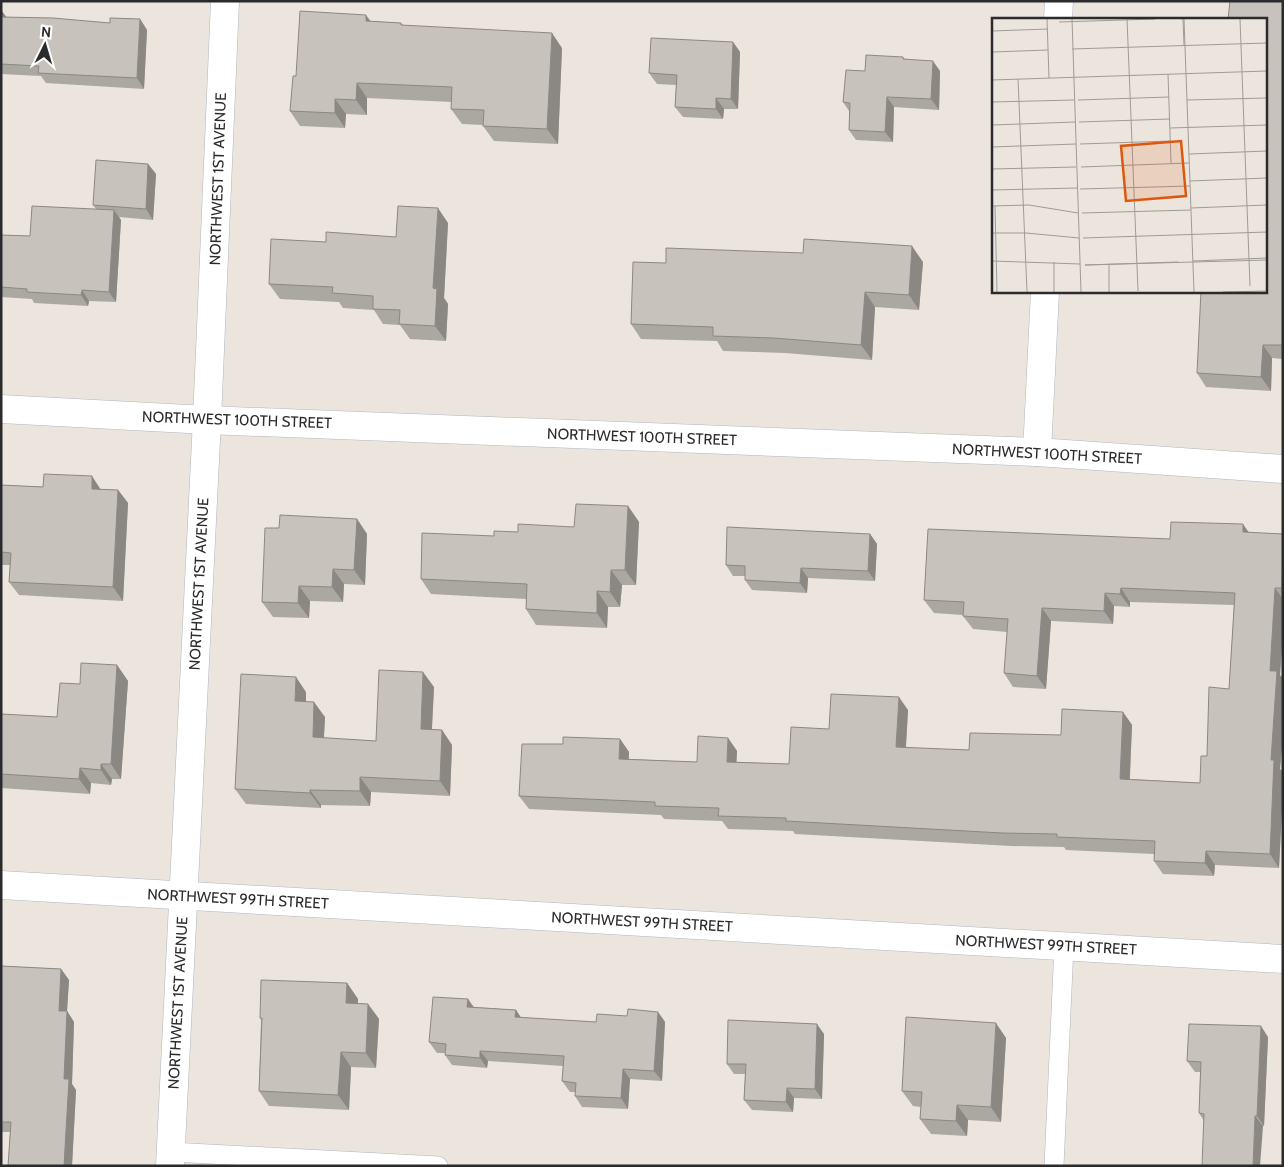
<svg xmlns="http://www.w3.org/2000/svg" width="1284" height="1167" viewBox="0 0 1284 1167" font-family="Cabin,sans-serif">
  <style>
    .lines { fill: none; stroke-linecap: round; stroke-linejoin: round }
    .lane-casing { stroke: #b2b5bd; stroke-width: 20 }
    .street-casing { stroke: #b2b5bd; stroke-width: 29 }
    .lane { stroke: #fff; stroke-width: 19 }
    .street { stroke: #fff; stroke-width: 28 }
    .wall { fill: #aba8a2 }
    .shaded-wall { fill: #8b8884 }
    .building { fill: #c7c3bc; stroke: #8b8884 }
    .labels { text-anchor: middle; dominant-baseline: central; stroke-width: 4; stroke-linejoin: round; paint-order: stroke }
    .street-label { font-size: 15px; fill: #2b2b2b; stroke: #fff }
    .inset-road { fill: none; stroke: #9e9b96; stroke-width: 1 }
    .view { fill: #df570e; fill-opacity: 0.15; stroke: #df570e; stroke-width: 2.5 }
    .inset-edge { fill: none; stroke: #2b2b2b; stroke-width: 2.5 }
  </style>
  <rect width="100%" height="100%" fill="#ebe5de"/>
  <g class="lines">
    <g class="lane-casing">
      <g id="lane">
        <path d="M171 1152 438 1166"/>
        <path d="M1054 1166 1064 946"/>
      </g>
    </g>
    <g class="street-casing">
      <g id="street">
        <path d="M1058 19 1059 1"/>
        <path d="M1 409 207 420 1037 452 1283 469"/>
        <path d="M1037 452 1045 291"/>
        <path d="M1 885 1283 959"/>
        <path d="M170 1166 207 420 225 1"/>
      </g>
    </g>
    <use href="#lane" class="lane"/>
    <use href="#street" class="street"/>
  </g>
  <g class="wall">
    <path d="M1283 1V359L1272 358 1271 391 1206 387 1197 373Z"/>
    <path d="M1 10 6 17 110 23 140 19 147 30 144 89 46 83 41 76 1 74Z"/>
    <path d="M371 21 401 23 403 25 562 48 558 144 494 141 483 126V125L462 124 451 109 452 102 367 98V115L346 114 345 128 300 126 290 111 296 76Z"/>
    <path d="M733 42 740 52 738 109H724L723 119 683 117 675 107 676 85 657 84 649 73Z"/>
    <path d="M903 57 905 59 940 71 939 110 894 107 893 142 856 140 849 130V111L843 102 865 71Z"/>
    <path d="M148 164 156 174 153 220 119 217 121 220 116 302 89 301 88 306 34 303 32 299 1 297V235L30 236 96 209 93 205Z"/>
    <path d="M448 223 444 298 448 304 446 341 410 339 400 325 383 324 374 310 343 308 339 302 280 299 269 284 326 242 396 237Z"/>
    <path d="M923 262 919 310 875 307 872 360 785 353 723 351 717 341 641 339 631 324 666 263Z"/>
    <path d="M1 485 118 490 128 503 123 601 19 595 9 582 10 565H1Z"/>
    <path d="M628 506 639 522 636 585H622L620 607H608L607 628 536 625 526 609V599L431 594 421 579 494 536 518 532 574 527Z"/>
    <path d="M357 519 367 534 365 585 344 584 343 602 310 601 309 618 273 617 262 602 279 528Z"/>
    <path d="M1249 533 1283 534V630L1280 675 1283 679V735L1280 769 1283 772V788L1279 868 1215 865 1214 876 1163 874 1154 861V854L1066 850 1064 847 1011 846 795 834 793 831 728 829 722 821 664 819 661 815 529 809 519 796 563 744 620 739 629 752V759L697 762 728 738 737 751 736 762 789 764 829 729 908 710 906 748 969 750 1061 735 1123 712 1132 725 1130 779 1200 783 1207 756 1229 689 1234 605 1130 602V607L1114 606 1113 624 1051 621 1046 689 1013 687 1004 673 1007 632 973 629 963 616V615L934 613 924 600 1170 539Z"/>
    <path d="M870 534 877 544 875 581 808 578 807 593 752 590 745 580V576H733L726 565Z"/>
    <path d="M117 665 128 681 121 779H112L111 785 91 783 90 794 1 788V714L57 717 80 684Z"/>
    <path d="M434 687 432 729 442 730 452 745 450 796 371 792 370 806 321 805V808L246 804 235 789 306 692V702L325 717 324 738 376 741Z"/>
    <path d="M1 966 61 969 69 980 67 1011 74 1022 72 1084 76 1090 72 1166H8L10 1132H1Z"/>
    <path d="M347 983 358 999V1003L368 1004 379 1019 376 1068 351 1067 349 1110 269 1106 259 1091 261 1020 260 1018Z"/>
    <path d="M468 999 474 1007 516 1010 521 1018 596 1022 658 1012 665 1022 662 1081 630 1079 628 1109 582 1107 575 1096V1092H570L562 1081 563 1066 488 1061 487 1068 452 1065 445 1055V1053H437L429 1042Z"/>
    <path d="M824 1034 822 1099 794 1098 793 1112 752 1110 744 1100 745 1074H734L727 1064Z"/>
    <path d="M1268 1037 1264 1126 1204 1121 1199 1113 1200 1072H1195L1187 1061Z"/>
    <path d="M1006 1038 1001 1122 968 1120 967 1136 931 1134 920 1119 921 1107 913 1106 902 1091Z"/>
  </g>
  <g class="shaded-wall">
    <path d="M1 10 8 19H1Z"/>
    <path d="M366 15 377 30 366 21Z"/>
    <path d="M140 19 147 30 144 89 137 78Z"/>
    <path d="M552 33 562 48 558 144 547 129Z"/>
    <path d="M733 42 740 52 738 109 731 99Z"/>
    <path d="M933 61 940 71 939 110 931 99Z"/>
    <path d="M357 83 367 98V115L356 100Z"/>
    <path d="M887 97 894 107 893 142 885 132Z"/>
    <path d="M716 98 724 109 723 119 716 109Z"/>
    <path d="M335 99 346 114 345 128 335 113Z"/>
    <path d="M148 164 156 174 153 220 146 209Z"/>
    <path d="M438 208 448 223 444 298 448 304 446 341 435 326 433 288Z"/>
    <path d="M114 210 121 220 116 302 109 292Z"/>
    <path d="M912 246 923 262 919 310 909 295Z"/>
    <path d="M82 290 89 301 88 306 81 295Z"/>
    <path d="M865 292 875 307 872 360 861 345Z"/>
    <path d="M1263 345 1272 358 1271 391 1261 377Z"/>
    <path d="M92 476 101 490 92 489Z"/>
    <path d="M118 490 128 503 123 601 113 587Z"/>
    <path d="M628 506 639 522 636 585 625 570Z"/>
    <path d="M357 519 367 534 365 585 354 570Z"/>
    <path d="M1243 524 1252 537 1243 532Z"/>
    <path d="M870 534 877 544 875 581 868 571Z"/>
    <path d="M801 568 808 578 807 593 800 583Z"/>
    <path d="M333 569 344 584 343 602 332 587Z"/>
    <path d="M611 570 622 585 620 607 610 592Z"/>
    <path d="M299 586 310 601 309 618 298 603Z"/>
    <path d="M1121 588 1130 602V607L1120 594Z"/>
    <path d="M1275 588 1283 599V630L1280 675 1283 679V735L1280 769 1283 772V788L1279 868 1270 854 1271 760 1270 671Z"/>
    <path d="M597 591 608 607 607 628 597 613Z"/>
    <path d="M1105 593 1114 606 1113 624 1104 611Z"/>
    <path d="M1042 608 1051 621 1046 689 1037 676Z"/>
    <path d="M117 665 128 681 121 779 111 764Z"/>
    <path d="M423 672 434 687 431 744 421 729Z"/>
    <path d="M296 677 306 692V716L295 701Z"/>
    <path d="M899 697 908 710 905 760 896 747Z"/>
    <path d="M314 702 325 717 323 752 313 737Z"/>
    <path d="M1123 712 1132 725 1129 792 1120 779Z"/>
    <path d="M442 730 452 745 450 796 440 781Z"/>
    <path d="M728 738 737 751 736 775 727 762Z"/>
    <path d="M620 739 629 752 628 772 619 759Z"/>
    <path d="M101 764 112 779 111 785 101 770Z"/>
    <path d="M80 768 91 783 90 794 79 779Z"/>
    <path d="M360 777 371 792 370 806 360 791Z"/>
    <path d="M310 790 321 805V808L310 793Z"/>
    <path d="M1206 851 1215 865 1214 876 1205 863Z"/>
    <path d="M61 969 69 980 67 1011 74 1022 72 1084 76 1090 72 1166H64L59 1011Z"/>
    <path d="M347 983 358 999 357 1018 346 1003Z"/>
    <path d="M468 999 475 1010 467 1007Z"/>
    <path d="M368 1004 379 1019 376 1068 366 1053Z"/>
    <path d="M516 1010 523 1021 515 1017Z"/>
    <path d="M658 1012 665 1022 662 1081 654 1071Z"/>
    <path d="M996 1023 1006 1038 1001 1122 991 1107Z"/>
    <path d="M817 1024 824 1034 822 1099 815 1089Z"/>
    <path d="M1261 1026 1268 1037 1264 1126 1257 1116Z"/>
    <path d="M480 1051 488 1061 487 1068 480 1058Z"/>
    <path d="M341 1052 351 1067 349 1110 338 1095Z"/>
    <path d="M623 1069 630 1079 628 1109 621 1098Z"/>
    <path d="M787 1088 794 1098 793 1112 786 1102Z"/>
    <path d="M957 1105 968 1120 967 1136 956 1121Z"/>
    <path d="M1255 1116 1263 1126 1260 1166H1253Z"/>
  </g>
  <g class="building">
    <path d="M1230 1H1283V345H1263L1261 377 1197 373 1201 291H1265V19H1228Z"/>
    <path d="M300 11 366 15V21L401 23V25L552 33 547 129 483 126 484 110 451 109 452 87 357 83 356 100 335 99V113L290 111 293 76H296Z"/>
    <path d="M1 17 53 18 110 23V18L140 19 137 78 38 73 39 66 1 64Z"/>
    <path d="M651 38 733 42 731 99 716 98V109L675 107 677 75 649 73Z"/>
    <path d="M866 55 903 57V59L933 61 931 99 887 97 885 132 849 130 850 103 843 102 846 70 865 71Z"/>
    <path d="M96 160 148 164 146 209 93 205Z"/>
    <path d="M32 206 114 210 109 292 82 290 81 295 27 292V289L1 287V235L30 236Z"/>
    <path d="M398 206 438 208 433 288 437 289 435 326 399 324 400 310 373 309V296L332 293 333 287 269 284 271 239 326 242V232L396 237Z"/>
    <path d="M804 239 912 246 909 295 865 292 861 345 774 338 713 336V327L631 324 633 262 666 263V248L803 253Z"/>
    <path d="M44 474 92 476V489L118 490 113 587 9 582 11 553 1 552V485L43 487Z"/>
    <path d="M576 504 628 506 625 570H611L610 592 597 591V613L526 609 527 584 421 579 422 533 494 536V531L518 532V524L574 527Z"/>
    <path d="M280 515 357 519 354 570 333 569 332 587 299 586 298 603 262 602 265 528H279Z"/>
    <path d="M1171 522 1243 524V532L1283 534 1282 588H1275L1270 671H1277L1271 760H1274L1270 854 1206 851 1205 863 1154 861 1155 841 1057 837V834L1002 833 786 821V818L718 816 719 808 655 806V802L519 796 522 744H563V737L620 739 619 759 697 762 698 736 728 738 727 762 789 764 791 727 829 729 831 694 899 697 896 747 969 750 970 733 1061 735 1062 709 1123 712 1120 779 1200 783 1201 756H1207L1209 687 1229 689 1235 593 1121 588 1120 594 1105 593 1104 611 1042 608 1037 676 1004 673 1008 619 963 616 964 602 924 600 928 529 1170 539Z"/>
    <path d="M727 527 870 534 868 571 801 568 800 583 745 580V566L726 565Z"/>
    <path d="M81 663 117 665 111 764H101V770L80 768 79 779 1 774V714L57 717 60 683 80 684Z"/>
    <path d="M379 670 423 672 421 729 442 730 440 781 360 777V791L310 790V793L235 789 241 674 296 677 295 701 314 702 313 737 376 741Z"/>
    <path d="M1 966 61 969 59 1011H67L64 1079H69L64 1166H8L11 1122H1Z"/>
    <path d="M261 980 347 983 346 1003 368 1004 366 1053 341 1052 338 1095 259 1091 262 1018H260Z"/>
    <path d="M433 997 468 999 467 1007 516 1010 515 1017 596 1022 597 1014 627 1016 628 1009 658 1012 654 1071 623 1069 621 1098 575 1096 576 1083 562 1081 564 1056 480 1051V1058L445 1055 446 1044 429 1042Z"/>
    <path d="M906 1017 996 1023 991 1107 957 1105 956 1121 920 1119 922 1092 902 1091Z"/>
    <path d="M728 1020 817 1024 815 1089 787 1088 786 1102 744 1100 746 1064H727Z"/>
    <path d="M1189 1024 1261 1026 1257 1116H1255L1253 1166H1202L1204 1114 1199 1113 1201 1062 1187 1061Z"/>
  </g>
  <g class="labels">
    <g class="street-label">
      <text transform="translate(218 179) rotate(-88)">NORTHWEST 1ST AVENUE</text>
      <text transform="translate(237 420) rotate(2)">NORTHWEST 100TH STREET</text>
      <text transform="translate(642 437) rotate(2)">NORTHWEST 100TH STREET</text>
      <text transform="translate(1047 454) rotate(3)">NORTHWEST 100TH STREET</text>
      <text transform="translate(199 584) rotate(-87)">NORTHWEST 1ST AVENUE</text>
      <text transform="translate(238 899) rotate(3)">NORTHWEST 99TH STREET</text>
      <text transform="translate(642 922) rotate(3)">NORTHWEST 99TH STREET</text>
      <text transform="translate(1046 945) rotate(3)">NORTHWEST 99TH STREET</text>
      <text transform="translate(178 1003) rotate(-87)">NORTHWEST 1ST AVENUE</text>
    </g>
  </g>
  <g transform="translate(992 18)">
    <rect width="275" height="275" fill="#ebe5de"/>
    <path class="inset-road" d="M55 1 57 60M80 1 89 274M135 1 146 273M191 1 192 27M192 1 194 56M248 1 258 268M67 4 163 1M0 13 56 11M80 31 275 25M0 34 56 32M176 56 179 145M194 56 202 274M26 61 35 274M0 62 275 53M86 82 177 79M195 82 275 80M0 84 82 82M87 104 178 101M0 107 83 104M178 110 275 107M88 126 179 123M0 129 84 126M197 136 275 133M89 149 197 145M0 151 84 149M198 163 275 160M88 171 198 168M0 172 85 170M0 188 37 187 86 195M3 188 5 274M199 190 275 187M90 195 199 192M0 215H34L87 220M91 220 275 214M0 243 88 246M201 243 275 240M62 244V274M186 244 93 247 275 242M117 247V274M231 274 275 273"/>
    <path class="view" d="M189 123 194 178 134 183 129 128Z"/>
    <rect width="275" height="275" class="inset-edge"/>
  </g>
  <rect width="1284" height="1167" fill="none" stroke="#2b2b2b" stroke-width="5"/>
  <g transform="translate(45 45) rotate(5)" stroke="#ffffff" stroke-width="4" paint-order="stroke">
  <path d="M0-4L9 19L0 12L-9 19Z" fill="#2b2b2b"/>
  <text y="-8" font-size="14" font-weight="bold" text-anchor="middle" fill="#2b2b2b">N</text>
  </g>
</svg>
